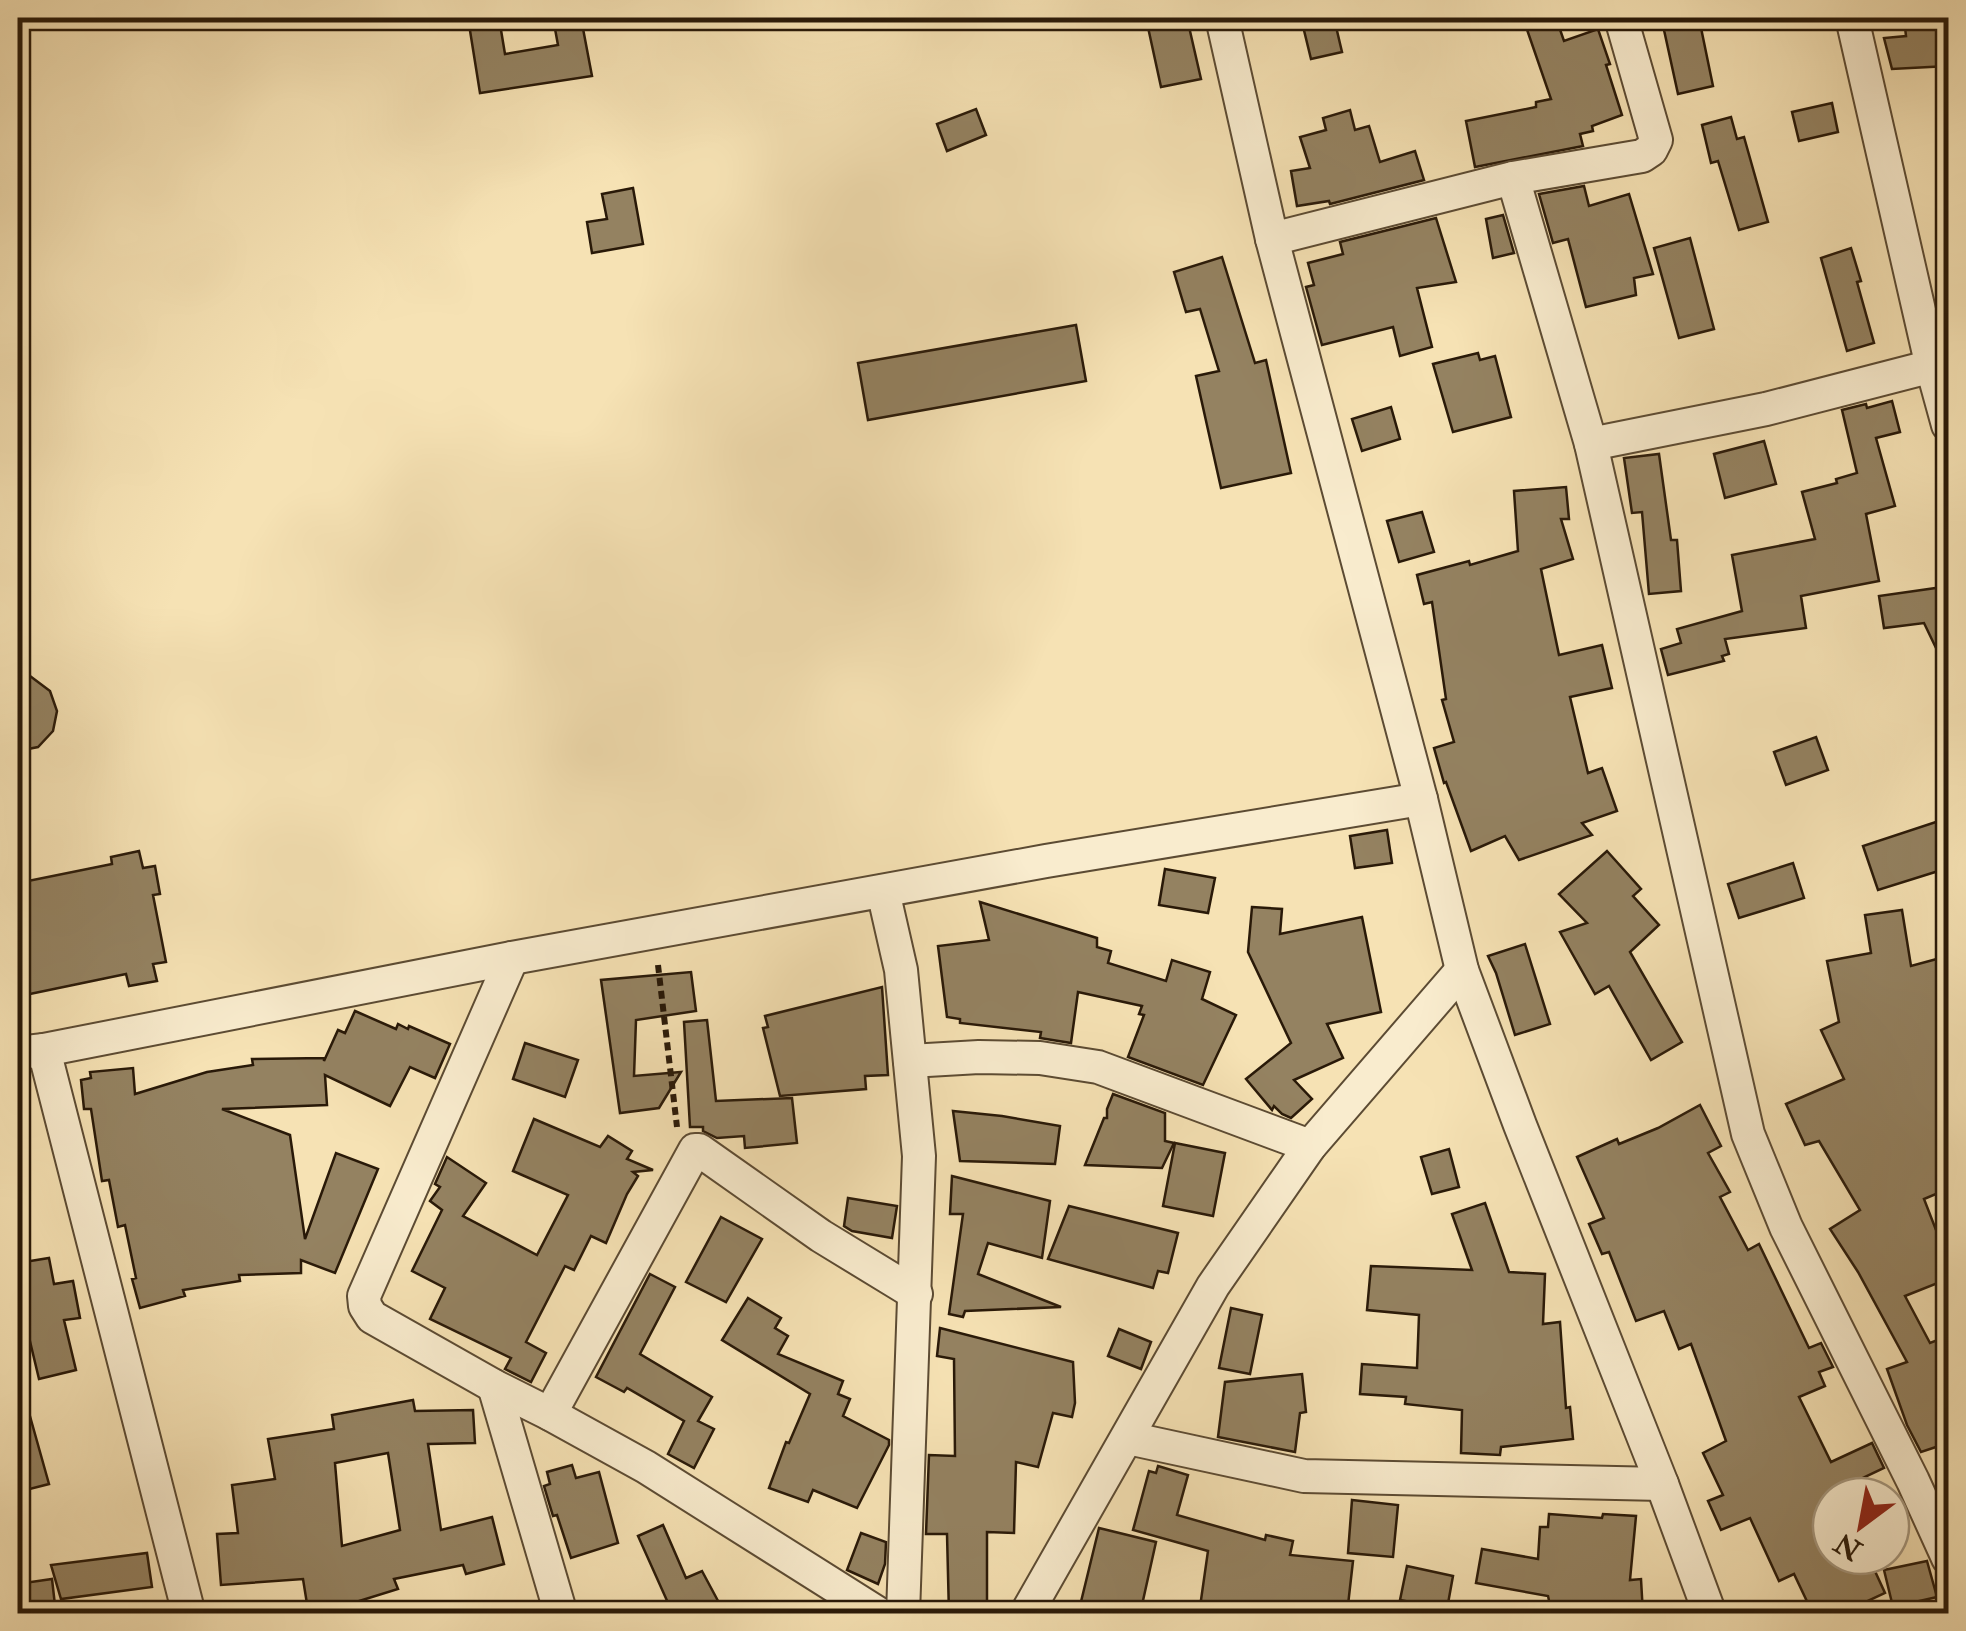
<svg xmlns="http://www.w3.org/2000/svg" width="1966" height="1631" viewBox="0 0 1966 1631" font-family="'IM FELL Double Pica',serif">
  <style>
    .building { fill: #948261; stroke: #291908; stroke-width: 2.5; fill-rule: evenodd }
    .lines { fill: none; stroke-linecap: round; stroke-linejoin: round }
    .street-casing { stroke: #5c4b33; stroke-width: 36 }
    .path { stroke: #291908; stroke-width: 6; stroke-dasharray: 8 5; stroke-linecap: butt }
    .street { stroke: #f9ecce; stroke-width: 32 }
  </style>
  <rect width="100%" height="100%" fill="#f6e2b4"/>
  <filter id="stains"><feTurbulence type="fractalNoise" baseFrequency=".002" numOctaves="4"/><feColorMatrix values="0 0 0 0 .2 0 0 0 0 .09 0 0 0 0 .02 0 0 0 .5 -.17"/></filter>
  <radialGradient id="worn" r=".72"><stop offset=".6" stop-color="#630" stop-opacity="0"/><stop offset="1" stop-color="#630" stop-opacity=".3"/></radialGradient>
  <g class="building">
    <path d="M468 18H499L505 54 558 45 553 18H581L592 76 480 93Z"/>
    <path d="M1146 18H1187L1201 79 1161 87Z"/>
    <path d="M1301 18H1334L1342 52 1311 59Z"/>
    <path d="M1523 18H1556L1564 41 1598 29 1610 64 1606 65 1622 115 1592 126 1593 131 1580 134 1583 146 1475 167 1466 121 1536 107V102L1551 99Z"/>
    <path d="M1904 18H1948V66L1892 69 1884 38 1906 36Z"/>
    <path d="M1700 23 1713 86 1678 94 1664 30Z"/>
    <path d="M1832 103 1838 132 1799 141 1792 112Z"/>
    <path d="M976 109 986 135 947 151 937 124Z"/>
    <path d="M1350 110 1355 130 1369 126 1380 162 1415 151 1424 180 1330 204 1329 201 1297 206 1291 171 1310 168 1300 137 1326 130 1323 118Z"/>
    <path d="M1731 117 1737 139 1744 137 1768 222 1739 230 1718 161 1711 163 1702 125Z"/>
    <path d="M1584 186 1589 206 1629 194 1653 274 1634 278 1636 295 1586 307 1568 239 1553 243 1539 194Z"/>
    <path d="M633 188 643 244 592 253 587 222 607 219 602 194Z"/>
    <path d="M1503 215 1514 253 1493 258 1486 219Z"/>
    <path d="M1436 218 1456 282 1417 288 1432 347 1400 356 1393 327 1322 345 1306 287 1314 285 1308 263 1343 254 1340 242Z"/>
    <path d="M1690 238 1714 329 1679 338 1654 248Z"/>
    <path d="M1851 248 1861 281 1857 282 1874 343 1847 351 1821 258Z"/>
    <path d="M1222 257 1255 363 1266 360 1291 473 1221 488 1196 376 1219 371 1200 309 1186 312 1174 272Z"/>
    <path d="M1076 325 1086 381 868 420 858 363Z"/>
    <path d="M1478 353 1480 360 1495 356 1511 417 1453 432 1433 364Z"/>
    <path d="M1892 401 1900 432 1876 438 1895 506 1866 514 1879 581 1801 596 1806 628 1725 639 1729 654 1722 656 1724 661 1668 675 1661 649 1681 643 1677 629 1742 611 1732 555 1815 539 1802 492 1837 483 1836 479 1857 473 1842 410 1866 404 1867 408Z"/>
    <path d="M1391 407 1400 439 1362 451 1352 419Z"/>
    <path d="M1764 441 1776 484 1725 498 1714 454Z"/>
    <path d="M1659 454 1671 540H1677L1681 591 1649 594 1642 512 1632 513 1624 458Z"/>
    <path d="M1566 487 1569 519H1561L1573 559 1541 569 1559 655 1602 645 1612 688 1570 697 1588 773 1602 768 1617 811 1582 823 1592 835 1519 860 1505 836 1471 851 1446 782 1444 783 1434 748 1454 742 1442 700 1446 699 1432 602 1424 604 1417 575 1469 561 1470 565 1518 551 1514 491Z"/>
    <path d="M1422 512 1434 552 1399 562 1387 521Z"/>
    <path d="M1943 587 1948 625V673L1924 623 1884 628 1879 596Z"/>
    <path d="M18 667 50 691 57 711 53 731 38 747 18 751Z"/>
    <path d="M1816 737 1828 770 1786 785 1774 752Z"/>
    <path d="M1948 818V868L1878 890 1863 846Z"/>
    <path d="M1387 830 1392 863 1355 868 1350 836Z"/>
    <path d="M139 851 143 868 155 866 160 894 153 895 166 962 153 964 157 981 129 986 126 974 25 995 18 960V883L112 864 111 857Z"/>
    <path d="M1607 851 1641 889 1633 896 1659 925 1630 952 1682 1042 1651 1060 1609 986 1595 994 1560 932 1587 923 1559 894Z"/>
    <path d="M1793 863 1804 898 1739 918 1728 884Z"/>
    <path d="M1165 869 1215 878 1208 913 1159 905Z"/>
    <path d="M980 902 1097 938V947L1111 951 1108 963 1166 981 1172 960 1210 972 1202 999 1236 1015 1203 1085 1128 1057 1144 1015 1139 1014 1142 1006 1078 992 1071 1043 1040 1038 1041 1032 960 1023V1019L947 1017 938 946 989 940Z"/>
    <path d="M1252 907 1282 909 1280 934 1362 917 1381 1012 1327 1024 1343 1058 1294 1080 1312 1099 1291 1118 1282 1114 1274 1106 1272 1110 1246 1079 1291 1043 1248 952Z"/>
    <path d="M1902 910 1911 966 1948 956V1189L1924 1199 1948 1261V1279L1905 1296 1930 1343 1948 1336V1443L1921 1452 1907 1425 1887 1369 1907 1362 1858 1272 1830 1229 1860 1210 1819 1141 1805 1145 1786 1104 1844 1079 1821 1030 1839 1022 1827 961 1871 953 1865 915Z"/>
    <path d="M1525 944 1550 1024 1515 1035 1496 973 1488 956Z"/>
    <path d="M691 972 696 1011 636 1020 634 1076 681 1072 659 1108 620 1113 601 980Z"/>
    <path d="M882 987 888 1075 865 1076 866 1089 780 1096 763 1028 768 1027 765 1016Z"/>
    <path d="M355 1011 396 1029 398 1024 408 1029 409 1026 450 1044 435 1078 410 1067 390 1106 325 1075 327 1105 222 1109 290 1135 305 1239 336 1153 378 1169 335 1273 301 1260V1273L239 1275 240 1281 183 1290 185 1296 140 1308 132 1279 136 1278 125 1225 118 1227 109 1180 102 1181 91 1109H84L81 1080 91 1078 90 1072 133 1068 135 1094 207 1072 253 1065 252 1059 324 1058V1061L338 1030 345 1033Z"/>
    <path d="M707 1020 716 1101 792 1098 797 1143 745 1148 744 1136 717 1138 703 1131V1127H690L684 1022Z"/>
    <path d="M525 1043 578 1060 565 1097 513 1079Z"/>
    <path d="M1113 1094 1165 1113V1141L1174 1143 1162 1168 1085 1165 1104 1118H1107V1109Z"/>
    <path d="M1700 1105 1721 1146 1708 1153 1730 1192 1720 1197 1748 1250 1759 1244 1809 1348 1821 1343 1833 1367 1819 1372 1825 1386 1799 1397 1831 1462 1872 1443 1884 1468 1831 1493V1556H1868L1885 1593 1840 1614H1813L1794 1574 1779 1581 1750 1518 1721 1530 1708 1501 1723 1495 1703 1453 1726 1441 1691 1344 1679 1349 1664 1311 1636 1321 1609 1252 1602 1254 1589 1224 1604 1218 1577 1157 1617 1139 1619 1144 1658 1128Z"/>
    <path d="M953 1111 1002 1116 1060 1126 1055 1164 960 1161Z"/>
    <path d="M534 1119 600 1147 608 1136 632 1151 627 1159 653 1170 633 1172 638 1176 627 1194 606 1243 591 1236 574 1270 565 1266 526 1342 546 1353 531 1382 505 1369 511 1358 430 1319 445 1288 412 1271 442 1210 430 1201 440 1187 435 1184 447 1157 486 1183 463 1216 537 1255 568 1195 513 1171Z"/>
    <path d="M1175 1143 1225 1153 1213 1216 1163 1206Z"/>
    <path d="M1449 1149 1459 1187 1432 1194 1421 1157Z"/>
    <path d="M952 1176 1050 1201 1042 1258 988 1243 978 1274 1061 1307 965 1311 963 1317 949 1314 963 1214H950Z"/>
    <path d="M848 1198 897 1206 892 1238 852 1231 844 1226Z"/>
    <path d="M1485 1203 1509 1272 1545 1274 1543 1324 1560 1322 1566 1408 1570 1407 1573 1439 1501 1447 1500 1455 1461 1453 1462 1410 1405 1404 1406 1397 1360 1394 1362 1364 1417 1368 1419 1315 1367 1310 1371 1266 1472 1270 1452 1214Z"/>
    <path d="M1069 1206 1178 1233 1168 1273 1158 1271 1153 1288 1048 1259Z"/>
    <path d="M721 1217 762 1239 726 1302 686 1282Z"/>
    <path d="M49 1258 54 1284 73 1281 80 1318 64 1320 76 1370 39 1379 28 1333 18 1263Z"/>
    <path d="M650 1274 675 1287 640 1354 712 1397 698 1421 714 1429 694 1468 668 1454 684 1421 627 1388 624 1392 596 1377Z"/>
    <path d="M748 1298 781 1318 775 1328 788 1336 778 1354 843 1381 838 1394 850 1399 843 1416 889 1440V1445L857 1508 813 1490 808 1502 769 1488 786 1442 789 1443 810 1394 722 1340Z"/>
    <path d="M1231 1308 1262 1315 1250 1374 1219 1368Z"/>
    <path d="M940 1328 1073 1362 1075 1403 1072 1417 1053 1413 1038 1467 1016 1462 1014 1533 987 1532V1614H949L947 1534H926L929 1455 955 1456 954 1359 937 1356Z"/>
    <path d="M1119 1329 1151 1342 1141 1369 1108 1356Z"/>
    <path d="M1302 1374 1306 1412 1300 1413 1295 1452 1218 1437 1225 1382Z"/>
    <path d="M413 1400 415 1411 473 1410 475 1443 428 1444 441 1530 492 1517 504 1564 466 1574 463 1565 394 1579 398 1589 356 1602 308 1610 303 1579 221 1585 217 1534 238 1533 232 1485 275 1479 268 1439 334 1429 332 1415ZM388 1453 400 1530 342 1546 335 1463Z"/>
    <path d="M26 1402 49 1484 18 1492V1403Z"/>
    <path d="M572 1465 576 1478 599 1472 618 1543 571 1558 557 1515 553 1516 544 1486 550 1484 547 1472Z"/>
    <path d="M1158 1466 1188 1475 1177 1515 1265 1540 1266 1535 1293 1541 1290 1555 1353 1561 1347 1614H1199L1208 1551 1133 1530 1149 1471 1156 1473Z"/>
    <path d="M1352 1500 1398 1505 1393 1557 1348 1553Z"/>
    <path d="M1549 1514 1602 1518 1603 1514 1636 1516 1630 1580 1641 1579 1643 1614H1615L1614 1604 1571 1614H1552L1548 1596 1476 1583 1482 1549 1538 1559 1540 1527H1548Z"/>
    <path d="M663 1525 686 1578 702 1571 725 1614H673L638 1536Z"/>
    <path d="M1099 1528 1156 1542 1140 1614H1078Z"/>
    <path d="M861 1533 886 1542 885 1564 878 1584 847 1570Z"/>
    <path d="M147 1553 152 1587 61 1599 51 1565Z"/>
    <path d="M1927 1561 1937 1597 1893 1607 1884 1570Z"/>
    <path d="M1407 1566 1453 1576 1447 1609 1400 1600Z"/>
    <path d="M52 1579 56 1614H28L24 1583Z"/>
  </g>
  <g class="lines">
    <g class="street-casing">
      <g id="street">
        <path d="M1222 18 1272 239 1421 799 1462 970 1520 1125 1662 1484 1710 1614"/>
        <path d="M1852 18 1932 367 1948 425"/>
        <path d="M1513 178 1591 444 1748 1134 1786 1227 1913 1481 1948 1558"/>
        <path d="M1272 239 1513 178 1642 156 1651 150 1656 140 1621 18"/>
        <path d="M1591 444 1766 409 1948 362"/>
        <path d="M883 891 901 970 919 1156 903 1614"/>
        <path d="M512 958 364 1296 365 1306 372 1317 494 1386 550 1414 646 1467 879 1614"/>
        <path d="M44 1050 189 1614"/>
        <path d="M18 1053 44 1050 512 958 1046 861 1421 799"/>
        <path d="M910 1061 979 1057 1040 1058 1098 1067 1310 1146"/>
        <path d="M494 1386 561 1614"/>
        <path d="M550 1414 695 1150H699L821 1236 916 1294"/>
        <path d="M1128 1438 1304 1476 1662 1484"/>
        <path d="M1026 1614 1213 1286 1310 1146 1462 970"/>
      </g>
    </g>
    <path class="path" d="M658 965 677 1127"/>
    <use href="#street" class="street"/>
  </g>
  <rect width="1966" height="1631" fill="none" stroke="#f6e2b4" stroke-width="60"/>
  <rect x="20" y="20" width="1926" height="1591" fill="none" stroke="#291908" stroke-width="5"/>
  <rect x="30" y="30" width="1906" height="1571" fill="none" stroke="#291908" stroke-width="2.5"/>
  <g transform="translate(1861 1526) rotate(212)"><circle r="48" fill="#f9ecce" stroke="#a6987f" stroke-width="2.5"/>
  <path d="M0-8L18 38L0 25L-18 38Z" fill="#8f2418"/>
  <text y="-15" font-size="28" font-weight="bold" text-anchor="middle" fill="#291908">N</text>
  </g>
  <rect width="100%" height="100%" filter="url(#stains)"/>
  <rect width="100%" height="100%" fill="url(#worn)"/>
</svg>
